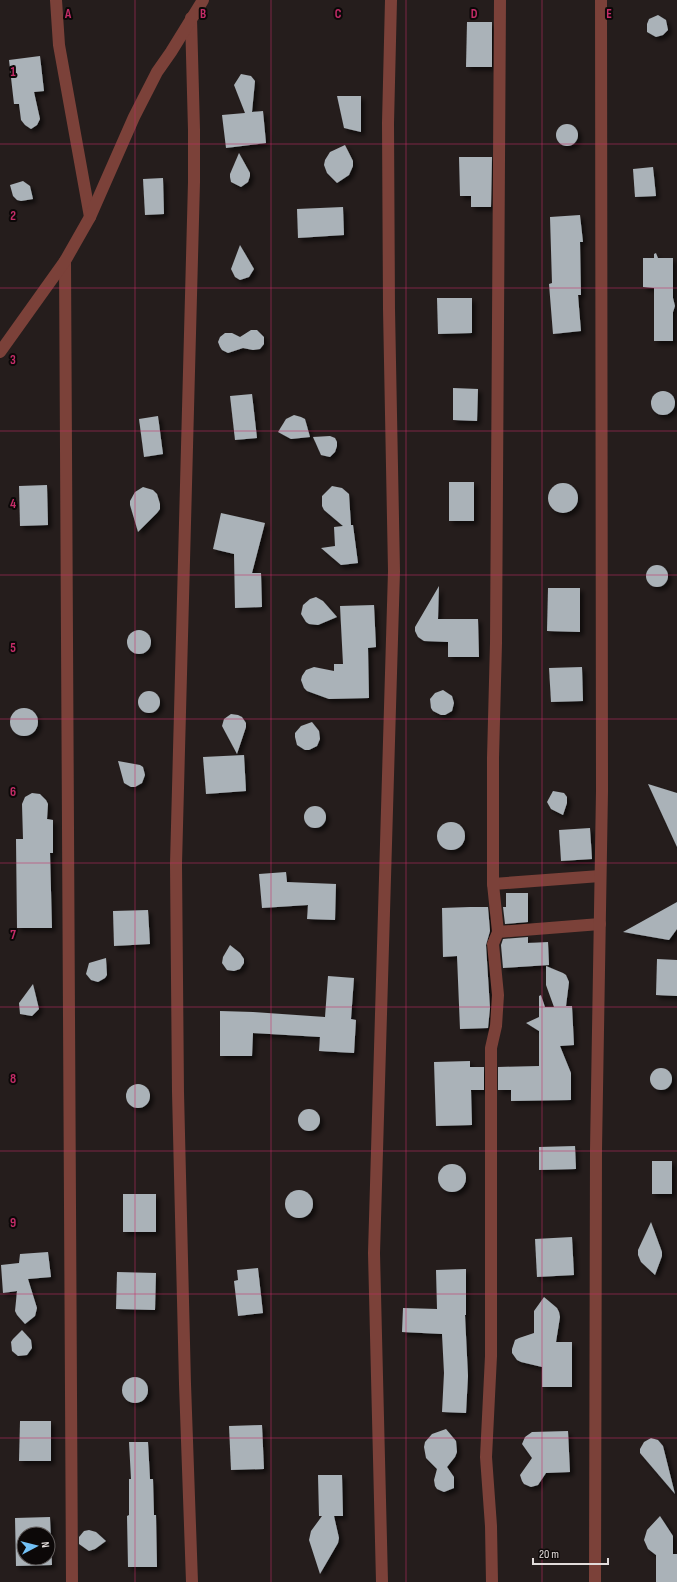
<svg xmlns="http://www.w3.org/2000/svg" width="677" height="1582" viewBox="0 0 677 1582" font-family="'Sofia Sans Condensed',sans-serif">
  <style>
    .building { fill: #aab2b8; fill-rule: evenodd; filter: url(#shadow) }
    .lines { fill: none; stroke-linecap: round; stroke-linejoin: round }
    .street { stroke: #7b4139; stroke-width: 12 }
    .grid { fill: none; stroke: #c52c68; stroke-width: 1; stroke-opacity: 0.55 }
    .grid-label { font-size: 13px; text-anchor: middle; font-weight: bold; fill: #c52c68; stroke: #0c0808; stroke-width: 4; stroke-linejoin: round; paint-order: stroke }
  </style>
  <defs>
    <filter id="shadow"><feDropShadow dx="3.5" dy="3.5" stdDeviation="2" flood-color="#0009"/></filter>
  </defs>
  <rect width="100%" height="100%" fill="#251d1c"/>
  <g class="building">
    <path d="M658 15 666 20 668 30 663 35 656 37 647 32V24L649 19Z"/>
    <path d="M467 22H492V67H466Z"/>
    <path d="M40 56 44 91 34 92 40 119 37 125 31 129 25 125 21 120 19 104H14L9 60Z"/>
    <path d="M241 74 251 76 255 81 252 112 263 111 266 143 226 148 222 115 245 113 234 85Z"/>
    <path d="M337 96H361V132L344 128Z"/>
    <circle cx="567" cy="135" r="11"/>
    <path d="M345 145 353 161V166L349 175 337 183 327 173 324 165 325 160 330 152Z"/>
    <path d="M239 153 250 173V176L248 182 241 187 231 182 230 177V174Z"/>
    <path d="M459 157H492L491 207H471V196H460Z"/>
    <path d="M653 167 656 196 635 197 633 169Z"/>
    <path d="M163 178 164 214 145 215 143 179Z"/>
    <path d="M23 181 30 186 33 199 21 201 17 200 13 196 10 185Z"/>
    <path d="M343 207 344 235 298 238 297 209Z"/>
    <path d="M580 215 583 242H580L581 295H578L581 331 553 334 549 284 552 283 550 217Z"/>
    <path d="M240 245 254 269 249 277 240 280 235 277 231 269Z"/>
    <path d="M656 253 658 258H673V298L675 306 673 312V341H654V288L643 287V258H654V254Z"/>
    <path d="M437 298H472V333L438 334Z"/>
    <path d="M251 330H257L264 337V344L260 349 253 350 243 348 228 353 222 350 220 347 218 342 220 337 225 333H232L240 337Z"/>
    <path d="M453 388 478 389 477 421 453 420Z"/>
    <circle cx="663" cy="403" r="12"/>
    <path d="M252 394 257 438 235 440 230 396Z"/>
    <path d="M294 415 301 417 305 419 310 437 291 439 278 432 286 419Z"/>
    <path d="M158 416 163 454 144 457 139 419Z"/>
    <path d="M330 436 335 438 337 442V446L335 452 330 457 321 455 313 437Z"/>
    <rect x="449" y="482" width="25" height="39"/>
    <circle cx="563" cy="498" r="15"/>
    <path d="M47 485 48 525 20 526 19 486Z"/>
    <path d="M332 486 342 488 349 494 351 525H353L358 563 341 565 321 548 335 546 334 527 343 526 324 510 322 506V496Z"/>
    <path d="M143 487 153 490 157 494 160 504V509L157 513 138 532 130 505V501L135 492Z"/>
    <path d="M221 513 265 523 252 573H261L262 607 235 608 234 554 213 549Z"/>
    <circle cx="657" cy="576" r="11"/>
    <path d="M439 586 438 619H478L479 657H448V642L424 641 418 637 415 631V627Z"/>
    <path d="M548 588H580V632L547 631Z"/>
    <path d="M316 597 323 601 337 617 318 625 309 624 306 622 301 614 303 605 310 599Z"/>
    <path d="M374 605 376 647 368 648 369 698 329 699 307 691 304 688 301 680 302 676 306 670 314 667 334 671V664H343L340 606Z"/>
    <circle cx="139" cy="642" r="12"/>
    <path d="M582 667 583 701 551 702 549 668Z"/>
    <path d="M443 690 452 696 454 703 452 711 445 715H441L433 711 431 708 430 699 435 693Z"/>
    <circle cx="149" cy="702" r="11"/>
    <circle cx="24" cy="722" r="14"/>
    <path d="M231 714 238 715 242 717 246 723V727L237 754 222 726 224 719Z"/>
    <path d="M312 722 319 731 320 739 317 746 309 750H305L297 745 295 737V733L301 726Z"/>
    <path d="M244 755 246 791 206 794 203 757Z"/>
    <path d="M118 761 140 765 143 767 145 775 142 783 135 787H131L124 783Z"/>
    <path d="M648 784 677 793V847Z"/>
    <path d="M553 791 564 793 567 797V803L563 815 551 809 547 802Z"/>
    <path d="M32 793 40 794 46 800 48 804 47 819 53 820V853H50L52 928H17L16 839H23L22 804 25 797Z"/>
    <circle cx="315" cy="817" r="11"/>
    <circle cx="451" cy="836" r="14"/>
    <path d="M590 828 592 859 561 861 559 830Z"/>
    <path d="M286 872 287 882 336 884 335 920 307 919 308 905 262 908 259 874Z"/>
    <path d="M506 893H528V922L505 924 503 907H506Z"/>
    <path d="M677 902V929L669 940 623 932Z"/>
    <path d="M470 907H488L490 931 486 945 490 1008 488 1028 460 1029 457 956 443 957 442 908Z"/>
    <path d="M148 910 150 944 114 946 113 911Z"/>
    <path d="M528 937V943L548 942 549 965 503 968 501 945 503 939Z"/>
    <path d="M230 945 240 953 244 959V963L240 969 234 971 227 970 222 963 223 957Z"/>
    <path d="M106 958 107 975 105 978 98 982 91 980 86 974 89 963Z"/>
    <path d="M657 959 677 960V996L656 995Z"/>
    <path d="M546 966 563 973 566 975 569 982 566 1006H572L574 1045 560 1046 571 1073V1100L511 1101V1090H498V1067L539 1066V1031L526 1023 539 1017V996L541 995 545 1007H554L546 985Z"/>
    <path d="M328 976 354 978 351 1019 356 1020 354 1053 319 1051 320 1037 253 1033 252 1056H220V1011L253 1012 325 1017Z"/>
    <path d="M33 984 39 1009 32 1016 20 1014 19 1003Z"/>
    <path d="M470 1061V1067H484V1090H471L472 1125 436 1126 434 1062Z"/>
    <circle cx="661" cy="1079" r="11"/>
    <circle cx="138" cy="1096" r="12"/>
    <circle cx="309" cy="1120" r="11"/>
    <path d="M575 1146 576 1169 539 1170V1147Z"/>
    <rect x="652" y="1161" width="20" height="33"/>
    <circle cx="452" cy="1178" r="14"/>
    <circle cx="299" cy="1204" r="14"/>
    <rect x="123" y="1194" width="33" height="38"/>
    <path d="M651 1222 662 1252V1256L655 1275 641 1262 638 1255V1250Z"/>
    <path d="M572 1237 574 1275 537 1277 535 1239Z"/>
    <path d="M48 1252 51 1277 28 1279 37 1308 35 1316 25 1324 17 1315 15 1311 17 1291 3 1293 1 1265 19 1263 20 1254Z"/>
    <path d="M258 1268 263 1313 238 1316 234 1281 238 1280 237 1270Z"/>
    <path d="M466 1269V1315H465L468 1376 466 1413 442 1412 444 1373 442 1334 402 1332 403 1308 437 1309 436 1270Z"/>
    <path d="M117 1272 156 1273 155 1310 116 1309Z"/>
    <path d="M544 1297 557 1308 559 1312 560 1317 556 1342H572V1387H542V1367L521 1362 517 1360 512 1353V1349L515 1340 519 1338 534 1333V1311Z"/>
    <path d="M22 1330 31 1340 32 1348 27 1355 18 1356 12 1351 11 1342 13 1339Z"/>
    <circle cx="135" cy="1390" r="13"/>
    <path d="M20 1421H51V1461H19Z"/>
    <path d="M262 1425 264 1469 231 1470 229 1426Z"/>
    <path d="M446 1429 456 1441 457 1452 455 1457 447 1467 454 1477V1488L444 1492 437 1489 435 1486 434 1480 437 1469 426 1458 424 1447 425 1442 432 1434Z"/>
    <path d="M568 1431 570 1472 546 1473 538 1485 531 1487 524 1484 522 1481 520 1475 532 1458 522 1444 525 1437 532 1432Z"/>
    <path d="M651 1438 658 1440 663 1446 675 1494 640 1453V1449L644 1442Z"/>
    <path d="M129 1442H148L150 1479H153L154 1515H156L157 1567H128L127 1516 129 1515V1479H131Z"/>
    <path d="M318 1475H342L343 1516H334L339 1538 338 1543 320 1574 309 1540 311 1531 322 1516H319Z"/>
    <path d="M660 1516 673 1536V1554H677V1582H656V1555L648 1549 644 1540 647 1530Z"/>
    <path d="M50 1517 52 1565 16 1566 15 1518ZM24 1534H48V1558H24Z"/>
    <path d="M89 1530 96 1532 106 1541 95 1549 89 1551 79 1544V1537L84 1531Z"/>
  </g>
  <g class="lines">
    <g class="street">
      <path d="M56 0 59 45 90 217"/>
      <path d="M191 18 194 130V182L176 864 178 1092 185 1384 192 1582"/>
      <path d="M65 261 72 1582"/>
      <path d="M0 352 65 261 90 217 134 117 157 72 171 52 203 0"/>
      <path d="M493 884 600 876"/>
      <path d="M498 932 600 924"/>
      <path d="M382 1582 374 1253 394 571 389 309 388 123 391 0"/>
      <path d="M492 1582 491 1526 486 1457 491 1356V1048L496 1026 498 995 493 944 498 932 493 884V758L496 643 500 0"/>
      <path d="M595 1582 596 1150 602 791 601 0"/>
    </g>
  </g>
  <path class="grid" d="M135 0V1582M271 0V1582M406 0V1582M542 0V1582M0 144H677M0 288H677M0 431H677M0 575H677M0 719H677M0 863H677M0 1007H677M0 1151H677M0 1294H677M0 1438H677"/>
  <g class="grid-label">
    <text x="68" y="18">A</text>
    <text x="203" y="18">B</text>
    <text x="338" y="18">C</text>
    <text x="474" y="18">D</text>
    <text x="609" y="18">E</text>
    <text x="13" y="76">1</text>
    <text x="13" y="220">2</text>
    <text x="13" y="364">3</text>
    <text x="13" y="508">4</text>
    <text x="13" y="652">5</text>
    <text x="13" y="796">6</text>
    <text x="13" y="939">7</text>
    <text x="13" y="1083">8</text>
    <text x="13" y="1227">9</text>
  </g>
  <g transform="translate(36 1546) rotate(83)"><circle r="19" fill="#0c0808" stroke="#625d5c"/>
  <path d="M0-3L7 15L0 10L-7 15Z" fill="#73c1f6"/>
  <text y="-6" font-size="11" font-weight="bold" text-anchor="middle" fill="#e2dcdb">N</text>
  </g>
  <path d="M533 1558v6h75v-6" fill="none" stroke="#e2dcdb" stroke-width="2"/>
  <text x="539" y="1558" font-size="12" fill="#e2dcdb" stroke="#0c0808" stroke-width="3" paint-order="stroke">20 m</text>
</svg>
